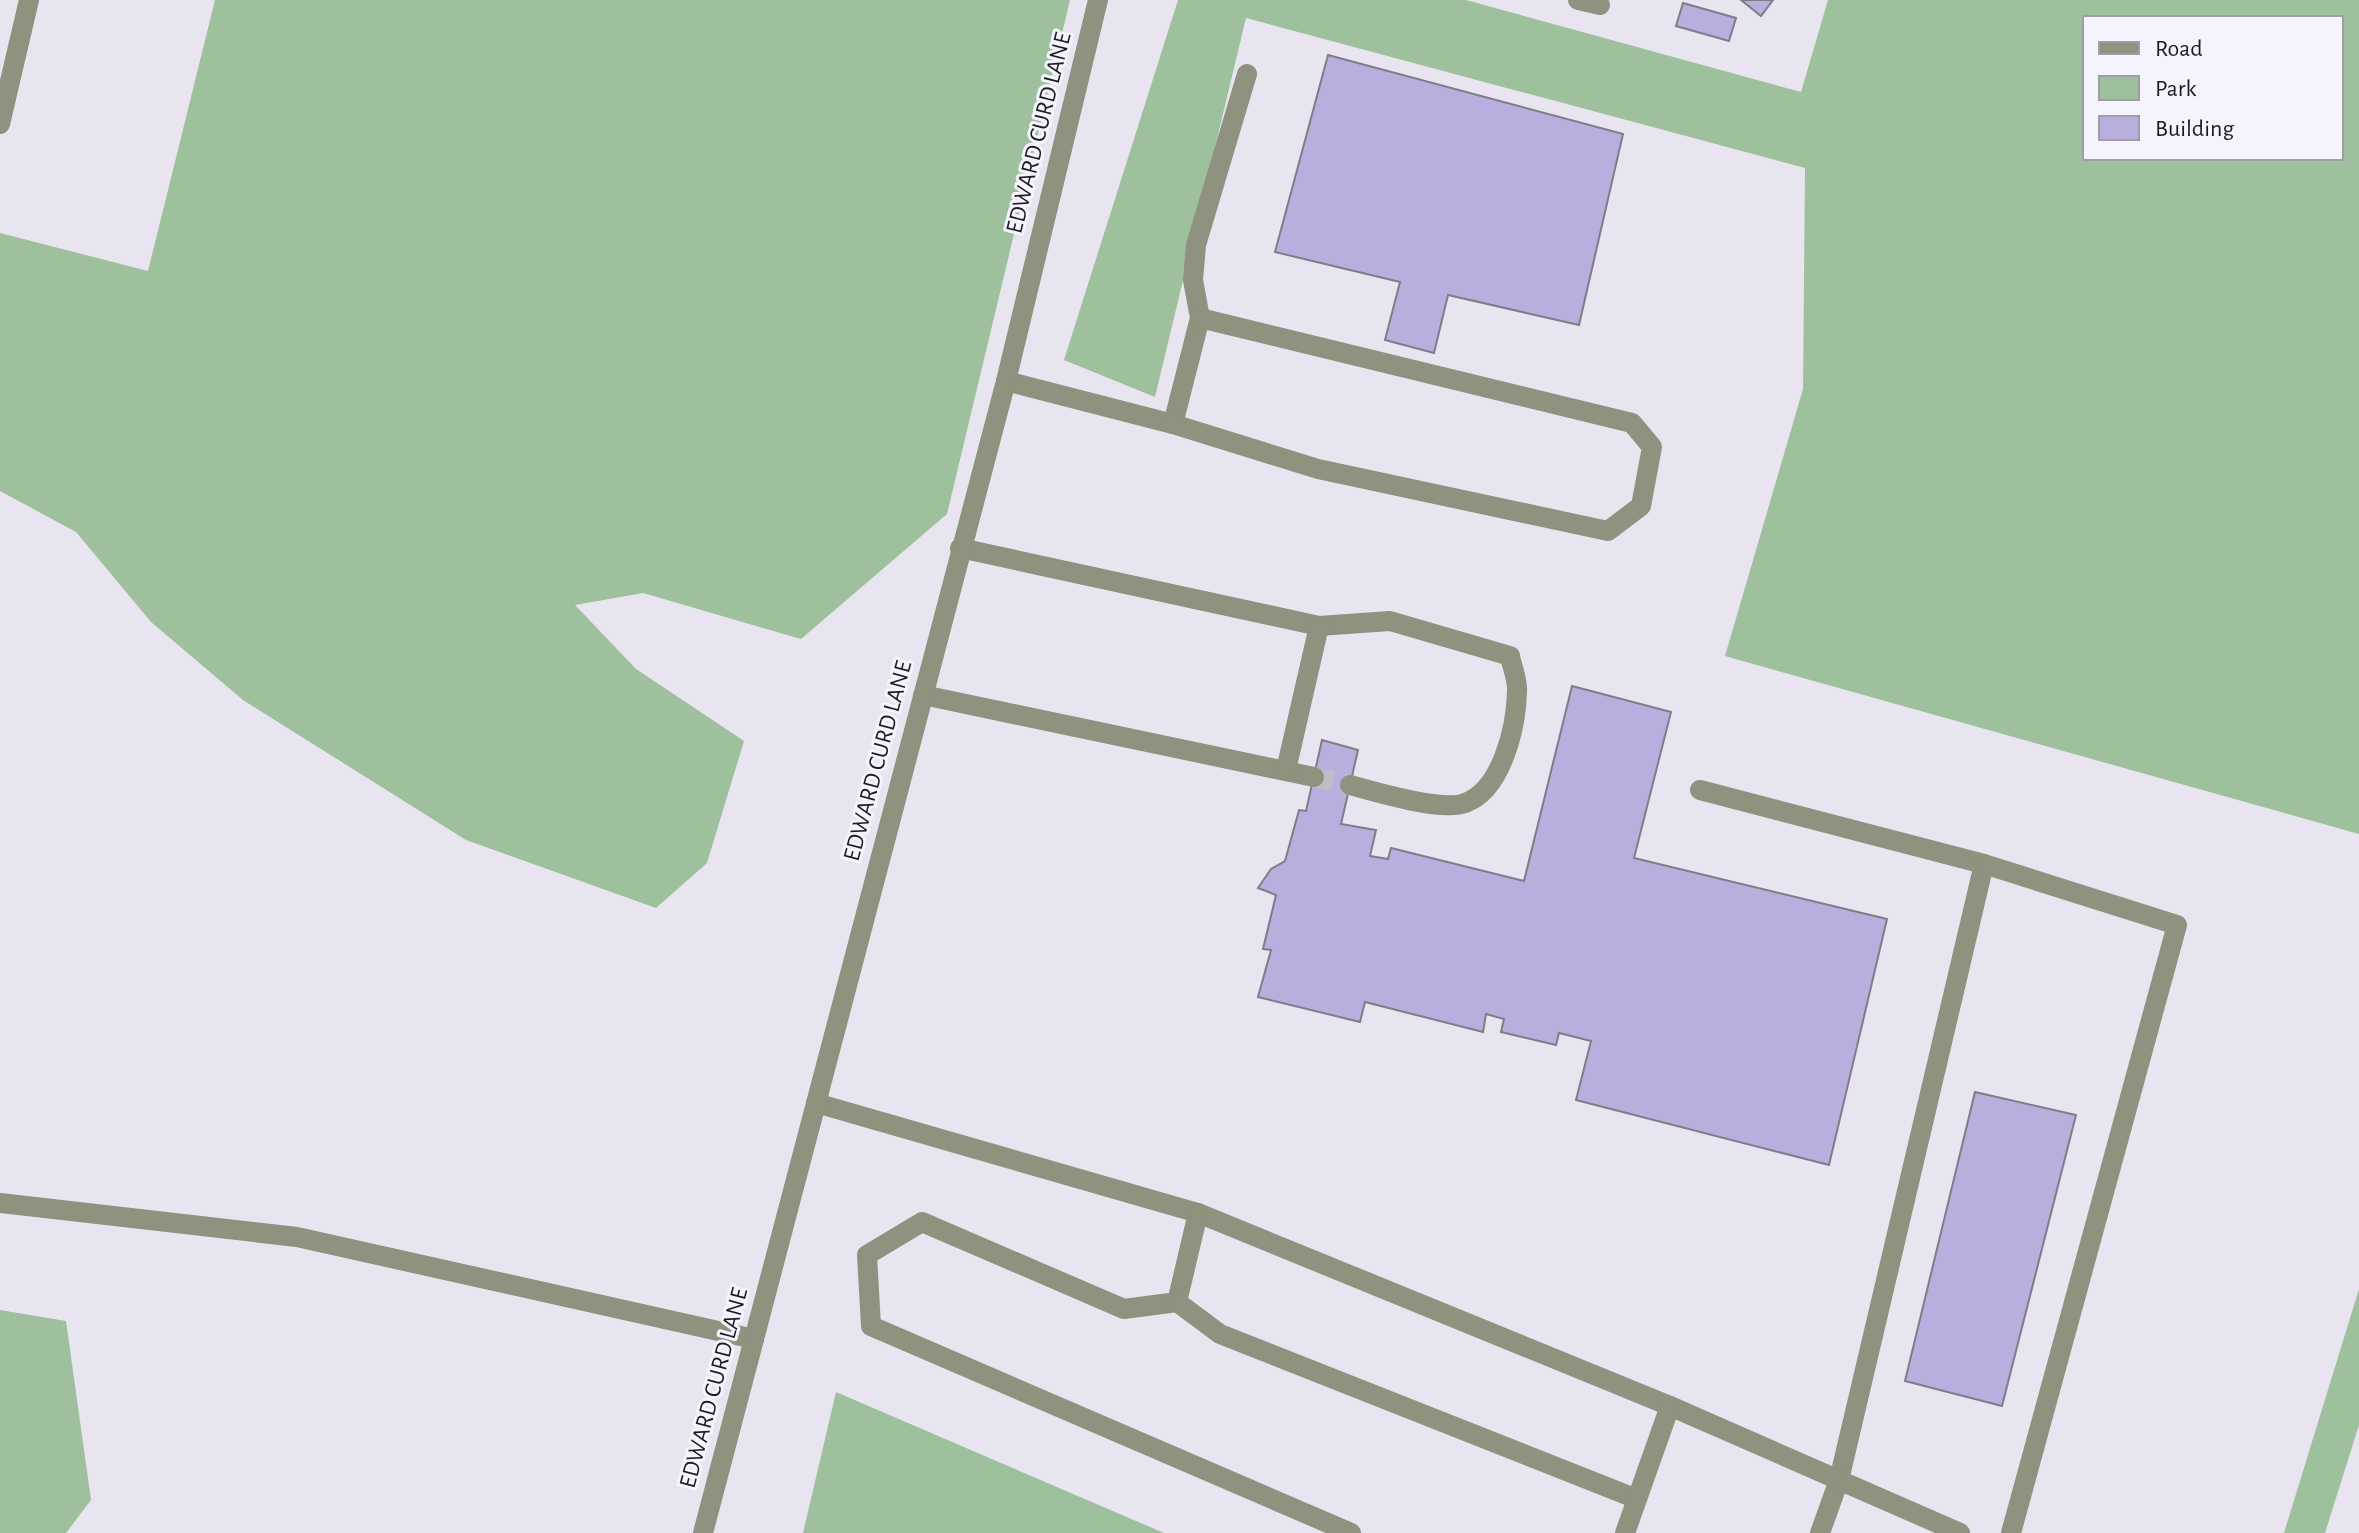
<svg xmlns="http://www.w3.org/2000/svg" width="2359" height="1533" viewBox="0 0 2359 1533" font-family="'Alegreya Sans',sans-serif">
  <style>
    .green { fill: #9ec09d; fill-rule: evenodd }
    .building { fill: #b9aedd; stroke: #7f7d87; stroke-width: 2 }
    .lines { fill: none; stroke-linecap: round; stroke-linejoin: round }
    .minor-tunnel { stroke: #bfbdc7; stroke-width: 20; stroke-dasharray: 20 10; stroke-linecap: butt }
    .minor { stroke: #8e927e; stroke-width: 20 }
    .labels { text-anchor: middle; dominant-baseline: central; stroke-width: 6; stroke-linejoin: round; paint-order: stroke }
    .street-label { font-size: 24px; fill: #1d1c20; stroke: #f5f3fe }
  </style>
  <rect width="100%" height="100%" fill="#e8e5f1"/>
  <g class="green">
    <path d="M215 0H1070L947 514 801 639 643 593 575 605 636 669 744 741 707 863 656 908 466 840 243 700 151 622 76 532 0 491V233L148 271Z"/>
    <path d="M1178 0H1466L1801 92 1828 0H2359V834L1725 656 1803 389 1805 168 1246 18 1155 397 1064 360ZM2085 18H2341V158H2085Z"/>
    <path d="M2359 1289V1425L2325 1533H2284Z"/>
    <path d="M0 1310 66 1321 91 1500 66 1533H0Z"/>
    <path d="M836 1392 1164 1533H803Z"/>
  </g>
  <g class="building">
    <path d="M1741 0H1773L1761 16Z"/>
    <path d="M1683 3 1736 18 1729 41 1676 26Z"/>
    <path d="M1328 55 1623 134 1579 325 1448 295 1434 353 1385 340 1400 282 1275 252Z"/>
    <path d="M1572 686 1671 712 1634 858 1887 919 1829 1165 1576 1100 1591 1041 1559 1033 1556 1045 1501 1032 1504 1019 1486 1014 1483 1032 1365 1002 1360 1022 1258 997 1271 950 1263 949 1276 895 1258 888 1271 869 1285 861 1299 810 1306 811 1322 740 1358 750 1341 824 1376 830 1370 856 1388 859 1391 848 1524 881Z"/>
    <path d="M1975 1092 2076 1115 2002 1406 1905 1381Z"/>
  </g>
  <g class="lines">
    <path class="minor-tunnel" d="M1314 777 1350 785"/>
    <g class="minor">
      <path d="M1578 0 1600 5"/>
      <path d="M0 124 29 0"/>
      <path d="M1006 381 1173 424 1200 318 1193 280 1196 245 1247 74"/>
      <path d="M1173 424 1318 469 1608 531 1641 506 1652 447 1632 423 1200 318"/>
      <path d="M960 548 1319 626 1390 621 1510 656C1512 667 1518 680 1517 692 1516 727 1502 790 1465 803 1442 812 1375 792 1350 785"/>
      <path d="M923 695 1314 777"/>
      <path d="M1286 770 1319 626"/>
      <path d="M1700 790 1984 864 1839 1480 1820 1533"/>
      <path d="M1984 864 2177 925 2011 1533"/>
      <path d="M816 1103 1198 1213 1670 1406 1960 1533"/>
      <path d="M0 1203 297 1237 754 1339"/>
      <path d="M1198 1213 1177 1302 1124 1309 922 1222 867 1255 871 1326 1351 1533"/>
      <path d="M1177 1302 1220 1334 1637 1499"/>
      <path d="M703 1533 1006 381 1098 0"/>
      <path d="M1625 1533 1670 1406"/>
    </g>
  </g>
  <g class="labels">
    <g class="street-label">
      <text transform="translate(1039 133) rotate(-76)">EDWARD CURD LANE</text>
      <text transform="translate(878 761) rotate(-75)">EDWARD CURD LANE</text>
      <text transform="translate(714 1388) rotate(-75)">EDWARD CURD LANE</text>
    </g>
  </g>
  <rect x="2083" y="16" width="260" height="144" fill="#f5f3fe" stroke="#9f9da5" stroke-width="2"/>
  <rect x="2099" y="42" width="40" height="12" fill="#8e927e" stroke="#9f9da5" stroke-width="2"/>
  <text x="2155" y="56" font-size="24" fill="#1d1c20">Road</text>
  <rect x="2099" y="76" width="40" height="24" fill="#9ec09d" stroke="#9f9da5" stroke-width="2"/>
  <text x="2155" y="96" font-size="24" fill="#1d1c20">Park</text>
  <rect x="2099" y="116" width="40" height="24" fill="#b9aedd" stroke="#9f9da5" stroke-width="2"/>
  <text x="2155" y="136" font-size="24" fill="#1d1c20">Building</text>
</svg>
